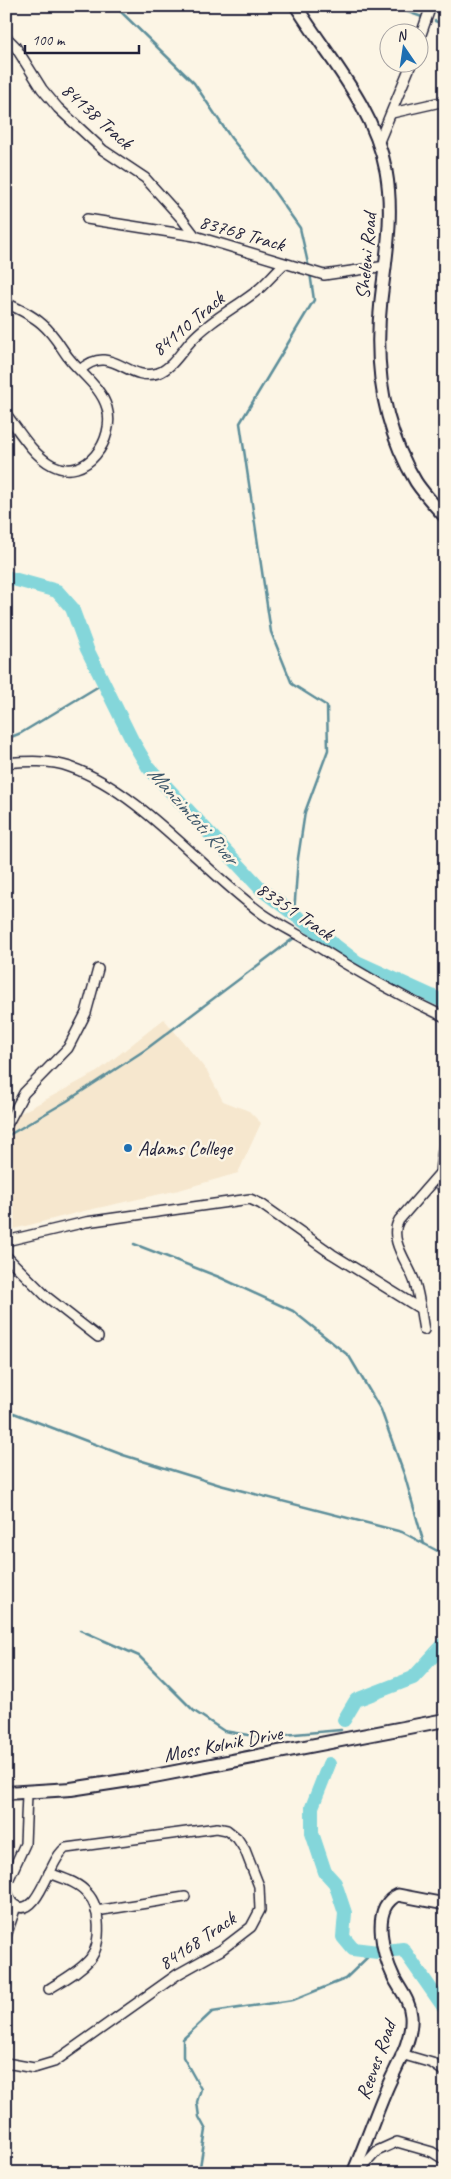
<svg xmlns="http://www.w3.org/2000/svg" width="451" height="2179" viewBox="0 0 451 2179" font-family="Caveat,sans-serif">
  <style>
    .built { fill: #f6e7ce }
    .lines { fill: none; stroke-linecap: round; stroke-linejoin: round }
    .stream { stroke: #5d8e9a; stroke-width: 2.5 }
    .river { stroke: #84d6da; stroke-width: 14 }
    .minor-casing { stroke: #22223b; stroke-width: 12 }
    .tertiary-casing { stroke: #22223b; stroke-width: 15 }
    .secondary-casing { stroke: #22223b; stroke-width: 16 }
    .minor { stroke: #fcf5e5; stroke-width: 9 }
    .tertiary { stroke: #fcf5e5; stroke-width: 11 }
    .secondary { stroke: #fcf5e5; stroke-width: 12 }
    .poi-dot { fill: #1f6fb2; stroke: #fcf5e5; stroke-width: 2 }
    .labels { text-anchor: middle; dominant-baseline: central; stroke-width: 5; stroke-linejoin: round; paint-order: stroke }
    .street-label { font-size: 20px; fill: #22223b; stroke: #fcf5e5 }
    .poi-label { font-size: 20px; fill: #22223b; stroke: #fcf5e5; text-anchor: start }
    .water-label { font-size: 21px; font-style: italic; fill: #3f586b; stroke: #fcf5e5 }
  </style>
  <rect width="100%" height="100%" fill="#fcf5e5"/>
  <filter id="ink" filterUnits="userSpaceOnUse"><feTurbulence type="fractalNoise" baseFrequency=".02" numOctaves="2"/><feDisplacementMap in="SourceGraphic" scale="10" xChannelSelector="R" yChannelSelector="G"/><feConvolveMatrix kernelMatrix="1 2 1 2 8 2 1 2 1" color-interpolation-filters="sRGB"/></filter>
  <g filter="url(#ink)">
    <path class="built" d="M164 1019 207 1071 223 1101 249 1111 261 1123 238 1173 179 1190 84 1211 6 1231V1121L97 1072Z"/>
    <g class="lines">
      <g class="stream">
        <path d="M115 6 194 83 231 138 268 183 300 228 309 268"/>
        <path d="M391 6 422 17"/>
        <path d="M435 21 445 25"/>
        <path d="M6 739 21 733 104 683"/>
        <path d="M294 914 298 858 305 812 328 750 327 706 292 684 271 632 240 423 314 300 310 273"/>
        <path d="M300 933 310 926"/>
        <path d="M9 1135 67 1101 145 1050 294 938"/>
        <path d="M134 1244 219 1277 293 1311 349 1356 381 1410 405 1477 424 1544"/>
        <path d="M6 1410 123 1455 220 1485 402 1532 445 1555"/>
        <path d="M80 1630 139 1656 194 1711 224 1731 260 1737 341 1730"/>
        <path d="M199 2173 206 2130 199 2117 197 2102 201 2089 183 2057V2039L212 2012 293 2000 345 1979 373 1952"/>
      </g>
      <g class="river">
        <path d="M6 577 57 591 72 608 87 649 132 740 148 767 262 890 357 962 445 1002"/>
        <path d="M344 1720 356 1700 413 1678 445 1643"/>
        <path d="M329 1764 312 1807V1833L325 1872 335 1883 345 1913 343 1937 353 1949 378 1952 403 1949 445 2009"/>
      </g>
      <g class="minor-casing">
        <g id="minor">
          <path d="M6 37 15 46 42 89 58 108 103 150 145 178 182 219 195 236"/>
          <path d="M418 43 431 6"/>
          <path d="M392 113 445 101"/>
          <path d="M378 144 412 62"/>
          <path d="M87 219 195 236 324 275 386 266"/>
          <path d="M6 303C19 309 32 315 42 324 53 333 60 346 68 357 81 374 101 387 107 408 116 439 86 483 52 465 33 455 19 431 6 414"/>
          <path d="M80 370C112 342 127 383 158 373 172 368 181 352 190 342 208 322 233 309 254 293 265 285 274 273 284 264"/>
          <path d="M6 763C28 761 50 760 70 767 140 791 203 871 263 914 279 925 296 933 312 943 355 971 398 995 445 1017"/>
          <path d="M6 1127 24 1093 68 1048 86 1013 98 969"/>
          <path d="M445 1140C441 1159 437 1177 445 1195"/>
          <path d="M6 1241 86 1222 250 1199 261 1204 332 1254 419 1308"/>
          <path d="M6 1256 47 1297 98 1337"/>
          <path d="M424 1330C421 1315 420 1298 415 1283 410 1265 387 1240 399 1220L440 1173"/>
          <path d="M6 1885 25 1844 27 1794"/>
          <path d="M6 1886C7 1892 10 1903 16 1906 39 1918 50 1856 66 1848L217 1828 227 1830 237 1838 245 1850 259 1886 260 1910 251 1927 221 1950 178 1974 54 2062 34 2068 6 2063"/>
          <path d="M96 1911 185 1897"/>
          <path d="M6 1936 16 1906"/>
          <path d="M49 1989C63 1980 79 1972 90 1959 102 1944 101 1907 87 1893 78 1882 62 1878 49 1873"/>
          <path d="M401 2054 432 2063 445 2072"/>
          <path d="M357 2173 377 2151 397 2142 432 2152 445 2160"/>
        </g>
      </g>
      <g class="tertiary-casing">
        <g id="tertiary">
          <path d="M296 6C330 60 374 107 386 171 394 215 386 256 381 300 374 364 382 426 416 482 424 494 435 506 445 517"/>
          <path d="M353 2173C365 2145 375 2116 387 2088 396 2067 413 2040 411 2016 410 2001 401 1991 394 1978 384 1957 369 1908 398 1895L445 1904"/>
        </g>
      </g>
      <g class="secondary-casing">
        <path id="secondary" d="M6 1793 71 1789 149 1777 445 1720"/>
      </g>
      <use href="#minor" class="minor"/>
      <use href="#tertiary" class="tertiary"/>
      <use href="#secondary" class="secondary"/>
    </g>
  </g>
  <circle class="poi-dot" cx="128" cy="1148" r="5"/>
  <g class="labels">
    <g class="street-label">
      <text transform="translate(97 116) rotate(42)">84138 Track</text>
      <text transform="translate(242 233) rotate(16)">83768 Track</text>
      <text transform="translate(366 256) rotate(-85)">Sheleni Road</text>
      <text transform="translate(188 324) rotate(-40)">84110 Track</text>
      <text transform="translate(295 911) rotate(34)">83351 Track</text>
      <text transform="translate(223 1744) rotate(-11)">Moss Kolnik Drive</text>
      <text transform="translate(197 1941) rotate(-34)">84168 Track</text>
      <text transform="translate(376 2060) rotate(-70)">Reeves Road</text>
    </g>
    <g class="poi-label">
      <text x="138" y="1148">Adams College</text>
    </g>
    <g class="water-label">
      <text transform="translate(193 815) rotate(48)">Manzimtoti River</text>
    </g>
  </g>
  <rect width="451" height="2179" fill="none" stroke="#fcf5e5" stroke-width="25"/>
  <rect x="12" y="12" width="426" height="2154" fill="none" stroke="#22223b" stroke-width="2" filter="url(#ink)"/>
  <g transform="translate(404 48) rotate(347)"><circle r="24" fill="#fcf5e5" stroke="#a5a1a1"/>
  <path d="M0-4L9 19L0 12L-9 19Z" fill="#1f6fb2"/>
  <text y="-8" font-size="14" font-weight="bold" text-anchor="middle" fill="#22223b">N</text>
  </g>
  <path d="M25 45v8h114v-8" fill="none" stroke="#22223b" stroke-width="2.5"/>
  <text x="32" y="45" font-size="15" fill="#22223b" stroke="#fcf5e5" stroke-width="4" paint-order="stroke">100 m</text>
</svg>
